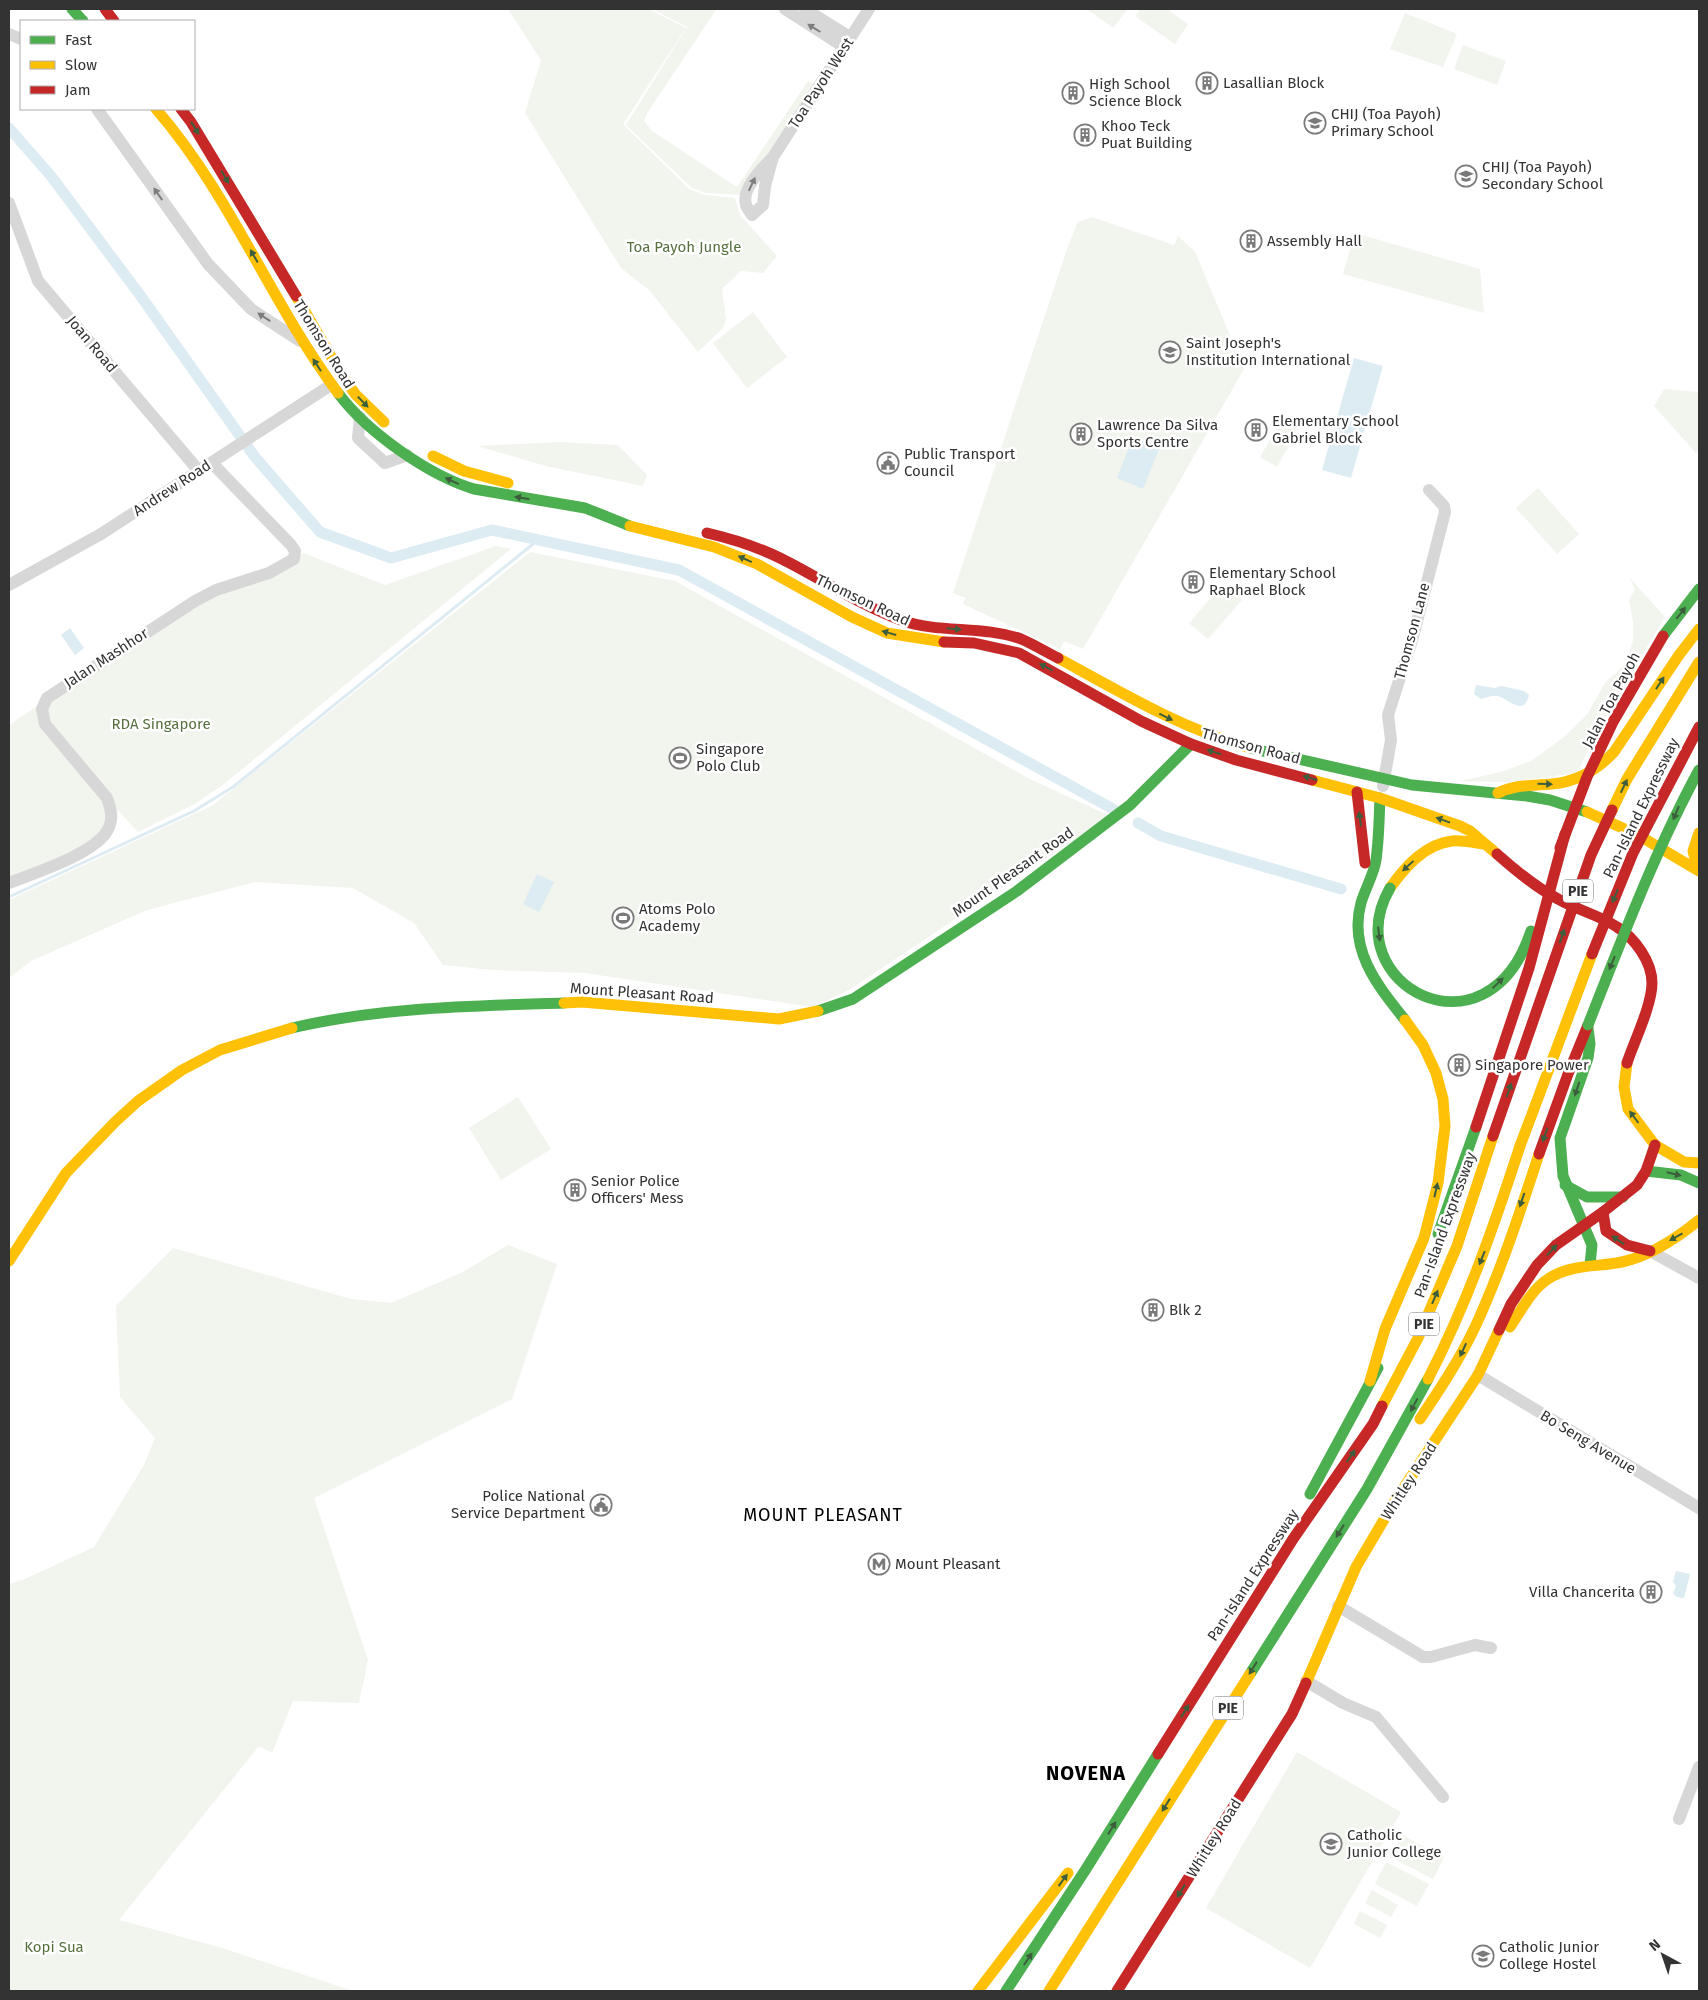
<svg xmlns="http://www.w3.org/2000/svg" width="1708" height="2000" viewBox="0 0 1708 2000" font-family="'Fira Sans',sans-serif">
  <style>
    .green { fill: #f1f5ed }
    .water { fill: #ddebf3 }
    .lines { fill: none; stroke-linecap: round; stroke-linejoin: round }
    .stream { stroke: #ddebf3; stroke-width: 3 }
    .canal { stroke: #ddebf3; stroke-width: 11 }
    .street { stroke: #d7d7d7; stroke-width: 12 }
    .fast { stroke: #4caf50; stroke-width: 11 }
    .slow { stroke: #ffc107; stroke-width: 11 }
    .jam { stroke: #c62828; stroke-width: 11 }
    .fast-bridge { stroke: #4caf50; stroke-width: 11 }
    .slow-bridge { stroke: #ffc107; stroke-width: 11 }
    .jam-bridge { stroke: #c62828; stroke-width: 11 }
    .oneway { fill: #7d7d7d }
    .oneway2 { fill: #3c5e3d }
    .labels { text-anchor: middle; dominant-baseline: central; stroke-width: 5; stroke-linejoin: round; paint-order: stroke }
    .shield { fill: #fff; stroke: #707070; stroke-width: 1 }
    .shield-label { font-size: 14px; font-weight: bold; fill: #333 }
    .street-label { font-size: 15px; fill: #333; stroke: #fff }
    .poi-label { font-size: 15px; fill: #333; stroke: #fff; text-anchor: start }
    .park-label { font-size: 15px; fill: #56703f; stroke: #fff }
    .quarter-label { font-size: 18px; letter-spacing: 1px; fill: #000; stroke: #fff }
    .district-label { font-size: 20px; font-weight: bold; letter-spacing: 1px; fill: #000; stroke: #fff }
  </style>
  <rect width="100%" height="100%" fill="#fff"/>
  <g class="green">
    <path d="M508 9H648L686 28 623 124 689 189 705 195 735 198 740 215 777 256 763 273 741 271 722 289 726 319 723 328 698 352 650 291 621 268 525 113 541 60Z"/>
    <path d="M652 9 716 10 647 113 644 121 652 131 737 187 808 81 816 86 743 195 706 193 692 188 626 125 687 27Z"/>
    <path d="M1087 9H1125L1127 10 1113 28Z"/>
    <path d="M1141 9H1167L1188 24 1175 44 1135 16Z"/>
    <path d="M1405 13 1457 34 1443 67 1390 49Z"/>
    <path d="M1463 45 1506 61 1497 85 1454 69Z"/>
    <path d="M1092 217 1174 245 1178 236 1195 252 1244 369 1083 649 1064 641 1060 649 963 604 966 598 953 593 1068 246 1078 222Z"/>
    <path d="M1355 233 1480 269 1484 313 1343 274Z"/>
    <path d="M753 312 787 357 747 388 713 343Z"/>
    <path d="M1664 389 1699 392V450L1696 453 1654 406Z"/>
    <path d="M1282 419 1298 429 1277 467 1260 457Z"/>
    <path d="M560 442 618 445 647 475 643 486 546 466 477 446Z"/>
    <path d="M1538 488 1579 534 1557 554 1516 508Z"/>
    <path d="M496 546 511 549 224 784 195 804 138 832 108 800 111 812 98 841 9 882V725L195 600 288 565 303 553 385 585Z"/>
    <path d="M530 552 675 581 1030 779 1110 816 849 990 813 1007 585 973 493 970 443 965 414 923 353 888 255 882 147 910 31 961 9 978V900L213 805Z"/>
    <path d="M1629 577 1665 617 1607 715 1577 773 1509 782 1461 781 1501 772 1531 761 1564 737 1588 713 1605 683 1625 664 1633 641V622L1629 600 1635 589Z"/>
    <path d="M1223 584 1242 600 1208 639 1189 623Z"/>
    <path d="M518 1097 551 1149 501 1180 469 1128Z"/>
    <path d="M508 1245 557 1264 512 1399 314 1498 368 1660 359 1703 293 1701 272 1753 259 1746 119 1920 219 1947 353 1991H9V1584L25 1579 94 1547 144 1465 155 1438 120 1397 116 1306 173 1248 351 1299 391 1303 463 1272Z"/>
    <path d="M1297 1752 1401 1812 1310 1968 1206 1908Z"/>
    <path d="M1402 1835 1444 1857 1433 1879 1390 1857Z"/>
    <path d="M1386 1862 1429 1884 1417 1906 1375 1884Z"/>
    <path d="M1372 1890 1398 1905 1391 1917 1365 1903Z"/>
    <path d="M1360 1911 1387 1925 1380 1938 1354 1924Z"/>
  </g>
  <g class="water">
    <path d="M1354 358 1383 366 1351 478 1322 470Z"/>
    <path d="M1133 437 1160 447 1143 489 1117 478Z"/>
    <path d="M70 628 84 648 75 655 61 635Z"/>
    <path d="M1476 685 1495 688 1502 686 1524 691 1529 695C1524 718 1508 698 1497 696 1491 695 1486 698 1481 699L1474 694Z"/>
    <path d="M537 874 554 882 539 912 523 904Z"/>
    <path d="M1676 1571 1690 1574 1684 1598 1676 1597 1673 1593 1676 1586 1673 1582Z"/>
  </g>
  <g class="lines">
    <path class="stream" d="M9 897 194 811 233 787 538 540"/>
    <g class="canal">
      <path d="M9 128 51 176 140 295 255 457 320 532 391 558 492 530 679 570 1113 809"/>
      <path d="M1138 823 1161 836 1341 889"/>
    </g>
    <g class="street">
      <path d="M785 9 844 47"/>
      <path d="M805 9 850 37"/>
      <path d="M9 34 21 39"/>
      <path d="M97 109 208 264 251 309 300 341"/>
      <path d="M773 157 765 186 763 205 752 215C750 212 747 208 746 205 741 188 763 168 773 157L869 9"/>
      <path d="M9 203 38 281 199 471"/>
      <path d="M360 417 358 438 385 463 407 455"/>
      <path d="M9 585 101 534 331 385"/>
      <path d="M1383 786 1391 740 1388 715 1413 637 1445 512 1444 506 1429 490"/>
      <path d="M9 883C34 873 94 854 107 831 114 820 111 809 107 798L45 724 42 709 47 698 195 601 216 590 269 573 294 559 295 551 291 545 212 463"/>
      <path d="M1650 1251 1699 1278"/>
      <path d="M1478 1375 1699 1508"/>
      <path d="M1338 1606 1423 1657H1431L1475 1645 1491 1648"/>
      <path d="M1306 1681 1343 1703 1376 1717 1443 1797"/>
      <path d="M1679 1819 1699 1767"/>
    </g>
    <g class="fast">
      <path d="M72 9 83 21"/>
      <path d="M338 393C367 432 428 475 474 489L585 508 630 526"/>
      <path d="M1663 636 1699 589"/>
      <path d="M1250 748 1412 785 1527 796 1550 800 1587 812"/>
      <path d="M1380 798C1379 818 1379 839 1376 860 1374 874 1365 889 1361 903 1348 950 1378 986 1405 1020"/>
      <path d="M818 1011 853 999 1017 891 1130 805 1191 744"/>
      <path d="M292 1028C381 1007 473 1006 564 1003"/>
      <path d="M1588 1028 1590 1044 1588 1058 1560 1138 1563 1176 1592 1245 1590 1265"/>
      <path d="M1646 1171 1681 1175 1699 1183"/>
      <path d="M1565 1185 1587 1197H1623"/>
      <path d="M1438 1234 1476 1127"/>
      <path d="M1310 1494 1378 1368"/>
      <path d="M1250 1674 1367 1489 1428 1379"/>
      <path d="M1006 1991 1086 1869 1158 1754"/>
    </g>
    <g class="slow">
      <path d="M156 109C230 194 271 303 338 393"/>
      <path d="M296 296 343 377 356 395 384 422"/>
      <path d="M433 456 464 471 508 483"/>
      <path d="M630 526 714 547 757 564 852 617 887 633 944 642"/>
      <path d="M1058 658C1120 692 1182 729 1250 748"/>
      <path d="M1312 780 1380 798 1460 826 1470 831 1497 854"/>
      <path d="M1498 793C1516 784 1532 786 1552 784 1577 782 1597 770 1614 752L1679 655 1699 629"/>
      <path d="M1587 812 1638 835 1699 871"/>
      <path d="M1698 870 1693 851 1699 833"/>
      <path d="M1390 888C1405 867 1425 844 1452 841 1463 840 1474 843 1484 844"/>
      <path d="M564 1003 582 1002 779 1019 818 1011"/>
      <path d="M1627 1063 1624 1087 1628 1109 1655 1145 1684 1162 1699 1163"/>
      <path d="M9 1261 66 1173 115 1122 138 1101 182 1070 220 1050 292 1028"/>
      <path d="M1510 1327C1521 1311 1531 1290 1548 1279 1570 1264 1598 1267 1622 1262 1650 1256 1677 1238 1699 1220"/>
      <path d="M1428 1379C1467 1304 1494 1226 1520 1146"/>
      <path d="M1370 1381 1385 1329 1424 1238 1438 1183 1445 1126 1443 1099 1436 1073 1423 1045 1405 1020"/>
      <path d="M1382 1406 1418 1338 1457 1246 1493 1136"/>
      <path d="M1420 1419C1440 1389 1460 1359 1475 1327 1501 1271 1520 1212 1539 1154"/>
      <path d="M1306 1683 1356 1567 1395 1501 1478 1375 1499 1330"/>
      <path d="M978 1991 1068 1873"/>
      <path d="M1049 1991 1250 1674"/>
    </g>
    <g class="jam">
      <path d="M105 9 114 21"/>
      <path d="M181 109 191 122 296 296"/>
      <path d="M707 533C733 539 758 547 782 559 822 579 859 605 901 620 939 634 982 625 1021 639 1033 644 1046 652 1058 658"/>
      <path d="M944 642 974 643 1019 653 1141 721 1191 744 1236 760 1312 780"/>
      <path d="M1357 792 1365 863"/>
      <path d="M1497 854C1516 871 1535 887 1558 899 1577 910 1599 915 1617 927 1635 938 1652 962 1652 983 1652 1005 1634 1042 1627 1063"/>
      <path d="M1539 1154 1568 1074 1588 1025"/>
      <path d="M1603 1212 1606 1231 1627 1245 1650 1251"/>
      <path d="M1499 1330 1511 1304 1537 1265 1556 1245 1603 1212 1637 1185 1646 1171 1655 1145"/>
      <path d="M1158 1754 1293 1539 1373 1424 1382 1406"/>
      <path d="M1117 1991 1292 1714 1306 1683"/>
    </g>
    <g class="fast-bridge">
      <path d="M1390 888C1335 984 1487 1065 1531 931"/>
      <path d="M1588 1025C1622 939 1655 851 1699 770"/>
    </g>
    <g class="slow-bridge">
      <path d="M1612 810 1627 779 1699 662"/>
      <path d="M1520 1146 1592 954"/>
    </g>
    <g class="jam-bridge">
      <path d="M1560 848 1587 777 1613 722 1663 636"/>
      <path d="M1592 954 1633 853 1699 727"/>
      <path d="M1476 1127 1529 968 1565 834"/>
      <path d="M1493 1136 1591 855 1612 810"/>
    </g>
  </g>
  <defs><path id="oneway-solid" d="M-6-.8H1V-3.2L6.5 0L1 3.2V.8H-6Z" transform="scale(1.25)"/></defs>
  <g class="oneway">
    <use href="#oneway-solid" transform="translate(814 28) rotate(-148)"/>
    <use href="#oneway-solid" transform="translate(752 184) rotate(-65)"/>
    <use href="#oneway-solid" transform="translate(158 194) rotate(-125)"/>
    <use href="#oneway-solid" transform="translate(264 317) rotate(-147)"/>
  </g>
  <g class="oneway2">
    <use href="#oneway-solid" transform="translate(195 128) rotate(58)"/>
    <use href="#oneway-solid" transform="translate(225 177) rotate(59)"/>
    <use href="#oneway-solid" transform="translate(254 256) rotate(-120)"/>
    <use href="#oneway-solid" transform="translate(317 365) rotate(-123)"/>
    <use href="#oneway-solid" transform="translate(363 402) rotate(46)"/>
    <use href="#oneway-solid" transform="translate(452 481) rotate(-155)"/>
    <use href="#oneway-solid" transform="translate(522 498) rotate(-170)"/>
    <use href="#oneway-solid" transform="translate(745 559) rotate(-156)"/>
    <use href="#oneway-solid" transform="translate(1681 613) rotate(-52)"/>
    <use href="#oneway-solid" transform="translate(954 629) rotate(5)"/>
    <use href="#oneway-solid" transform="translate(889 633) rotate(-164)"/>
    <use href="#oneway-solid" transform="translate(1046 667) rotate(-152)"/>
    <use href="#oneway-solid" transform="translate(1660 683) rotate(-57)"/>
    <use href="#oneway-solid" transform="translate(1166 717) rotate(26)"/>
    <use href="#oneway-solid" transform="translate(1214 752) rotate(-162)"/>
    <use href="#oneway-solid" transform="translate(1310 778) rotate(-164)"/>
    <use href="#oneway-solid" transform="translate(1545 784) rotate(1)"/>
    <use href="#oneway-solid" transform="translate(1624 786) rotate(-65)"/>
    <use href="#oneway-solid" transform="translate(1676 813) rotate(113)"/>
    <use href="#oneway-solid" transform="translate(1360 819) rotate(-97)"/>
    <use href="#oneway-solid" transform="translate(1443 820) rotate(-160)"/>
    <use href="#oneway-solid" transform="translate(1408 866) rotate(137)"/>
    <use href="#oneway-solid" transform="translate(1615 896) rotate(113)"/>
    <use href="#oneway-solid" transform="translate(1379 934) rotate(83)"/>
    <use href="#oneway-solid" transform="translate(1562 936) rotate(-71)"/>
    <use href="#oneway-solid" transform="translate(1612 963) rotate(112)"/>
    <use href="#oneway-solid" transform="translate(1498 983) rotate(-44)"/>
    <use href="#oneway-solid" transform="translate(1577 1089) rotate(109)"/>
    <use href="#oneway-solid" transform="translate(1509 1090) rotate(-71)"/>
    <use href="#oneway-solid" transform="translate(1634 1117) rotate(-127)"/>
    <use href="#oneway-solid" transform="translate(1545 1135) rotate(110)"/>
    <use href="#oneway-solid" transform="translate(1674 1174) rotate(13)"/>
    <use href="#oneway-solid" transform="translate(1436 1190) rotate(-77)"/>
    <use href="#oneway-solid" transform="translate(1522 1200) rotate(109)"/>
    <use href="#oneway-solid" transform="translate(1676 1237) rotate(151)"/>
    <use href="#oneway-solid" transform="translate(1618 1240) rotate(-146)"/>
    <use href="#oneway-solid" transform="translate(1552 1250) rotate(-46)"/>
    <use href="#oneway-solid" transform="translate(1482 1258) rotate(112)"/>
    <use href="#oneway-solid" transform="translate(1435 1297) rotate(-67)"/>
    <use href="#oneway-solid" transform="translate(1463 1350) rotate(115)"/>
    <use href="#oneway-solid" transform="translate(1414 1405) rotate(118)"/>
    <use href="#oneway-solid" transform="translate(1351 1456) rotate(-55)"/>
    <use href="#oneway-solid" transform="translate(1340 1531) rotate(122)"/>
    <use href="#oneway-solid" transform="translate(1253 1668) rotate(122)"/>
    <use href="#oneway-solid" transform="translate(1185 1711) rotate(-58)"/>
    <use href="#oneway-solid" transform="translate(1166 1805) rotate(122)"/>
    <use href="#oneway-solid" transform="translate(1112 1828) rotate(-58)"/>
    <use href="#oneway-solid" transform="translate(1063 1880) rotate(-54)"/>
    <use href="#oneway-solid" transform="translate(1181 1891) rotate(122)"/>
    <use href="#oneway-solid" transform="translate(1028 1959) rotate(-56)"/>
  </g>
  <defs>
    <g id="building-ring" transform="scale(1.125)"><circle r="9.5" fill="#fff" stroke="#7a7a7a" stroke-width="1.5"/><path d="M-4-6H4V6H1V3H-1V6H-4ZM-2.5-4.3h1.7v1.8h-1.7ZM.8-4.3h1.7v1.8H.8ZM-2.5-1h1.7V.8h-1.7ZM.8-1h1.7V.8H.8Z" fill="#7a7a7a"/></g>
    <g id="school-ring" transform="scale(1.125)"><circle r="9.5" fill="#fff" stroke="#7a7a7a" stroke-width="1.5"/><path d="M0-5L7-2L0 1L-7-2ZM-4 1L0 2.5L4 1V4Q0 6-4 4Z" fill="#7a7a7a"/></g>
    <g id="civic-ring" transform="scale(1.125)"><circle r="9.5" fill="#fff" stroke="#7a7a7a" stroke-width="1.5"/><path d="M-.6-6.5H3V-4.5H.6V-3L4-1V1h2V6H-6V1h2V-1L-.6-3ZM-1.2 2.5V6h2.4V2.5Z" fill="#7a7a7a"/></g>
    <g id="stadium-ring" transform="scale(1.125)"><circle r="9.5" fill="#fff" stroke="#7a7a7a" stroke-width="1.5"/><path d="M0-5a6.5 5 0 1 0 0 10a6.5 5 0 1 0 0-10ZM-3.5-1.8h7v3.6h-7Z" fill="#7a7a7a"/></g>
    <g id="metro-ring" transform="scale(1.125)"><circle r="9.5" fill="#fff" stroke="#7a7a7a" stroke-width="1.5"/><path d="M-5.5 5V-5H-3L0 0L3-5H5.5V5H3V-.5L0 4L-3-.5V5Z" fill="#7a7a7a"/></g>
    <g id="university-ring" transform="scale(1.125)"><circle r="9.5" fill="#fff" stroke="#7a7a7a" stroke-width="1.5"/><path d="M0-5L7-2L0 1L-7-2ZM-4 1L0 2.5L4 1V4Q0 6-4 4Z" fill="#7a7a7a"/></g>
  </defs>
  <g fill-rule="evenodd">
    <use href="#building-ring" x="1207" y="83"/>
    <use href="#building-ring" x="1073" y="93"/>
    <use href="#school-ring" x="1315" y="123"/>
    <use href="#building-ring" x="1085" y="135"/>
    <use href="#school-ring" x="1466" y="176"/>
    <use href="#building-ring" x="1251" y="241"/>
    <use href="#school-ring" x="1170" y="352"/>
    <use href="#building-ring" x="1256" y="430"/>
    <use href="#building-ring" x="1081" y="434"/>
    <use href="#civic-ring" x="888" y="463"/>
    <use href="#building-ring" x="1193" y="582"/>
    <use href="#stadium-ring" x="680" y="758"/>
    <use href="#stadium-ring" x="623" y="918"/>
    <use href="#building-ring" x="1459" y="1065"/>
    <use href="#building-ring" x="575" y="1190"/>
    <use href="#building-ring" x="1153" y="1310"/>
    <use href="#civic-ring" x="601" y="1505"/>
    <use href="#metro-ring" x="879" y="1564"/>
    <use href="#building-ring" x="1651" y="1592"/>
    <use href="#university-ring" x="1331" y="1844"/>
    <use href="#university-ring" x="1483" y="1956"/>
  </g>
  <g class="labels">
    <g class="shield">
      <rect x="1563" y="879.5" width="30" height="23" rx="4"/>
      <rect x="1409" y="1312.5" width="30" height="23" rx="4"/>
      <rect x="1213" y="1696.5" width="30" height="23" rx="4"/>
    </g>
    <g class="shield-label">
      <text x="1578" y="891">PIE</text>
      <text x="1424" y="1324">PIE</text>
      <text x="1228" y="1708">PIE</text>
    </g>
    <g class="street-label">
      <text transform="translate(821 83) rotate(-57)">Toa Payoh West</text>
      <text transform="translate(92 344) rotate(50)">Joan Road</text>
      <text transform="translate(324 344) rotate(58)">Thomson Road</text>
      <text transform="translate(172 488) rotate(-33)">Andrew Road</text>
      <text transform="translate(863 600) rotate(25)">Thomson Road</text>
      <text transform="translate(1412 631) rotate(-75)">Thomson Lane</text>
      <text transform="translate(106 658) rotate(-33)">Jalan Mashhor</text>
      <text transform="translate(1611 700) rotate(-62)">Jalan Toa Payoh</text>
      <text transform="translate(1251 746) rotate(15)">Thomson Road</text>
      <text transform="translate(1641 808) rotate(-64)">Pan-Island Expressway</text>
      <text transform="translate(1013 872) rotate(-35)">Mount Pleasant Road</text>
      <text transform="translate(642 993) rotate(4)">Mount Pleasant Road</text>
      <text transform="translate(1445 1225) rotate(-70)">Pan-Island Expressway</text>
      <text transform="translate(1588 1442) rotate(31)">Bo Seng Avenue</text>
      <text transform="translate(1409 1481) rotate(-57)">Whitley Road</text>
      <text transform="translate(1253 1575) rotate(-57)">Pan-Island Expressway</text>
      <text transform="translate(1214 1838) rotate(-58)">Whitley Road</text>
    </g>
    <g class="poi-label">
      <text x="1223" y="83">Lasallian Block</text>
      <text x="1089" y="84">High School<tspan x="1089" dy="17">Science Block</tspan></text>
      <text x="1331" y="114">CHIJ (Toa Payoh)<tspan x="1331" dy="17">Primary School</tspan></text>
      <text x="1101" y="126">Khoo Teck<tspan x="1101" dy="17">Puat Building</tspan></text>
      <text x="1482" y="167">CHIJ (Toa Payoh)<tspan x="1482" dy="17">Secondary School</tspan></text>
      <text x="1267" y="241">Assembly Hall</text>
      <text x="1186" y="343">Saint Joseph's<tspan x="1186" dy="17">Institution International</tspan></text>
      <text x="1272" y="421">Elementary School<tspan x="1272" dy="17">Gabriel Block</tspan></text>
      <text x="1097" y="425">Lawrence Da Silva<tspan x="1097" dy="17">Sports Centre</tspan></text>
      <text x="904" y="454">Public Transport<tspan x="904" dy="17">Council</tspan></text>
      <text x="1209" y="573">Elementary School<tspan x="1209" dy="17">Raphael Block</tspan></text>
      <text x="696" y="749">Singapore<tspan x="696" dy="17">Polo Club</tspan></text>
      <text x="639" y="909">Atoms Polo<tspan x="639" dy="17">Academy</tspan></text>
      <text x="1475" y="1065">Singapore Power</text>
      <text x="591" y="1181">Senior Police<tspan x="591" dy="17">Officers' Mess</tspan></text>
      <text x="1169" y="1310">Blk 2</text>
      <text x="585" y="1496" text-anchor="end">Police National<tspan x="585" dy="17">Service Department</tspan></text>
      <text x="895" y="1564">Mount Pleasant</text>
      <text x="1635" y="1592" text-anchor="end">Villa Chancerita</text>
      <text x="1347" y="1835">Catholic<tspan x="1347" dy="17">Junior College</tspan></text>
      <text x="1499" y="1947">Catholic Junior<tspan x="1499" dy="17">College Hostel</tspan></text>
    </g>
    <g class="park-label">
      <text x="684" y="247">Toa Payoh Jungle</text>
      <text x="161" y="724">RDA Singapore</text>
      <text x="54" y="1947">Kopi Sua</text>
    </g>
    <g class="quarter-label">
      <text x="823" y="1515">MOUNT PLEASANT</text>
    </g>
    <g class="district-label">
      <text x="1086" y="1773">NOVENA</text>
    </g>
  </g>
  <rect width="1708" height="2000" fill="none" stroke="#333333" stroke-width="20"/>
  <rect x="20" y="20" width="175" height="90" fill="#ffffff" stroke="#adadad"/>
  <rect x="30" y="36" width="25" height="8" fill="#4caf50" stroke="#adadad"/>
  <text x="65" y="45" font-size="15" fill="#333333">Fast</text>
  <rect x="30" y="61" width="25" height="8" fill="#ffc107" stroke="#adadad"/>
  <text x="65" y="70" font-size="15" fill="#333333">Slow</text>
  <rect x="30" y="86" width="25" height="8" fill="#c62828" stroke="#adadad"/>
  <text x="65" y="95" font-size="15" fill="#333333">Jam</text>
  <g transform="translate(1663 1955) rotate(320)" stroke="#ffffff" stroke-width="4" paint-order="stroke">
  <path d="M0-4L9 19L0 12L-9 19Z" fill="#333333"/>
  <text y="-8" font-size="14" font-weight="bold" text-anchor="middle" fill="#333333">N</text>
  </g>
</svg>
